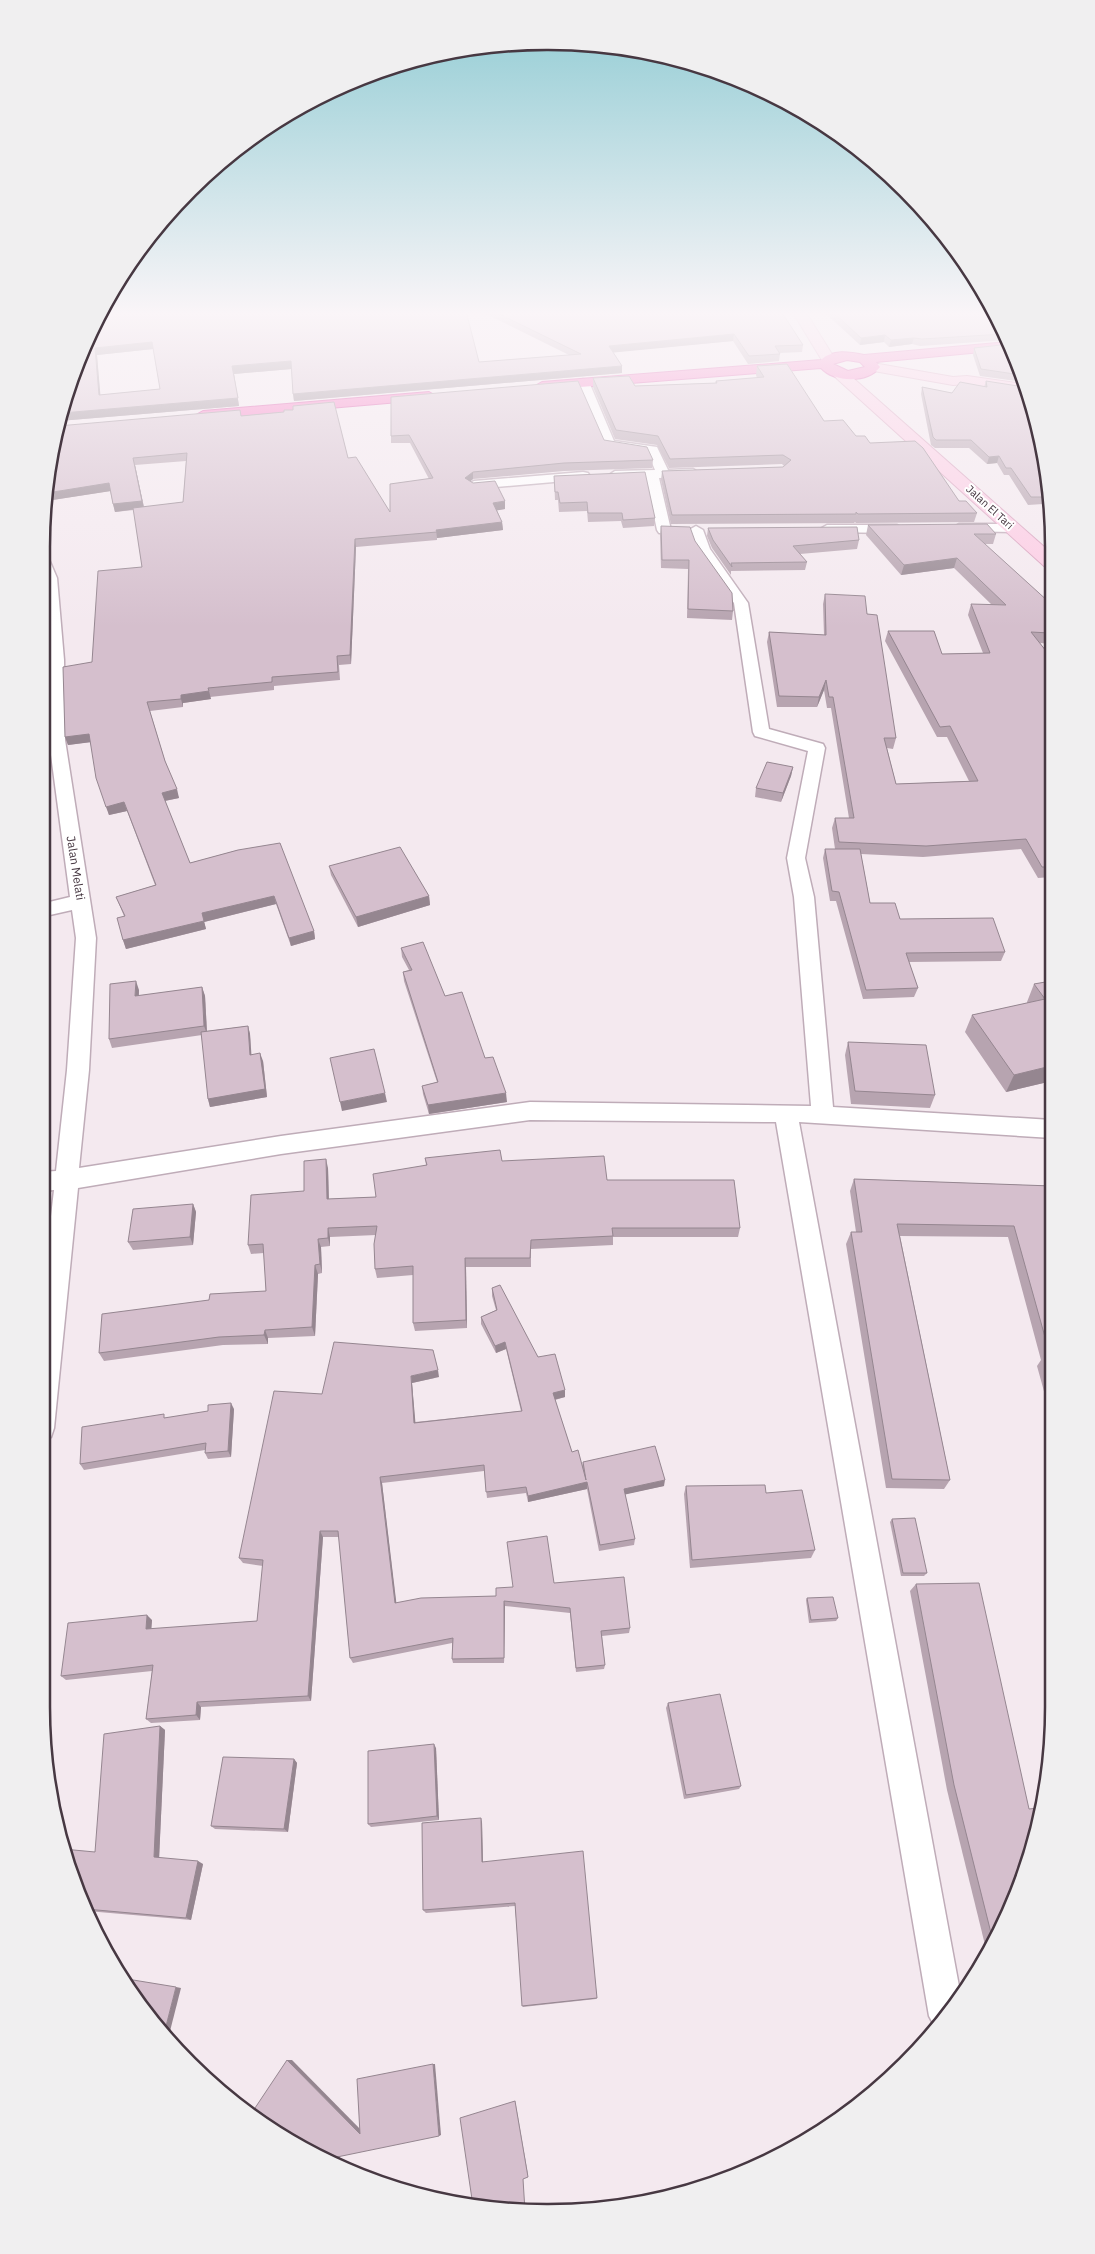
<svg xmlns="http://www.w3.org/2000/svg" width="1095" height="2254" viewBox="0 0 1095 2254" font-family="'IBM Plex Sans',sans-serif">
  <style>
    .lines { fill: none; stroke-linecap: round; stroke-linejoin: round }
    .street-casing { stroke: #bfacb8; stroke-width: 3 }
    .secondary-casing { stroke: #d7a0bc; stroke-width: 2 }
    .highway-casing { stroke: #d6419d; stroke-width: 2 }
    .street { fill: #fff; fill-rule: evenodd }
    .secondary { fill: #fccbe3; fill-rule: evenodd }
    .highway { fill: #f772bf; fill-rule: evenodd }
    .wall { fill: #b7a4b0; fill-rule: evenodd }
    .shaded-wall { fill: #958690 }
    .building { fill: #d5bfcd; stroke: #958690; fill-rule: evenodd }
    .labels { text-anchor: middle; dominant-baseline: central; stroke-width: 4; stroke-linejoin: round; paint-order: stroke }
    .far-street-label { font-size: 11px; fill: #473842; stroke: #fff }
    .street-label { font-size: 12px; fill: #473842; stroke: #fff }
    .rim { fill: none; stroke: #473842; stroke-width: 2.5 }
  </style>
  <rect width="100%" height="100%" fill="#f4e9ef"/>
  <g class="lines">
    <g class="street-casing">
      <g id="street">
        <path d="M583 379 589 382 614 441 657 447 668 470 693 469 699 473 693 477 659 478 671 530 669 533H659L657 530 646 478 615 479 609 475 615 471 655 470 648 453 605 447 577 382Z"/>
        <path d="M583 472 588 473 590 476 588 479 474 489 467 485 474 481Z"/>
        <path d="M959 524H1013L1020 528 1013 532 954 531 952 528Z"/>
        <path d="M827 525H897L904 529 897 533 822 532 820 529Z"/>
        <path d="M696 526 703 530 710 549 748 603 769 729 823 744 825 748 805 858 814 897 833 1107 1052 1120V1138L799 1122 961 1997 936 2029 929 2016 776 1122 530 1120 281 1154 78 1188 54 1428 51 1437 41 1441V1304L54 1190 41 1191V1172L56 1171 67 1070 76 938 72 910 41 917V904L70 897 49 740 48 660 41 553 48 557 57 578 64 660 65 740 96 938 89 1070 79 1168 281 1136 530 1102 811 1106 794 897 787 858 808 751 755 736 753 732 734 603 696 549 689 530Z"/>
      </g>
    </g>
    <g class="secondary-casing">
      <g id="secondary">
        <path d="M792 311H805L835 359 833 362H823Z"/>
        <path d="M873 363 953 377 967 376 1023 384 1026 393 967 384 953 385 868 370 866 367Z"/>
        <path d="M839 369 844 370 1050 552V567L1044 566 834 376 832 373 834 370Z"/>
      </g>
    </g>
    <g class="highway-casing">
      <g id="highway">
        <path d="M1008 342 1013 349 876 362 880 367C868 383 835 383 821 368L542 390 535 386 542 382 821 360C832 349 850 352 864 355ZM847 360 860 362 865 367 848 371 833 364Z"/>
        <path d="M429 392 436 396 434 399 203 419 196 415 203 411Z"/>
      </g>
    </g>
    <use href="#street" class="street"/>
    <use href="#secondary" class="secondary"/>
    <use href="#highway" class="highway"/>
  </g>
  <g class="wall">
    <path d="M103 311 479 362 569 355 480 311H781L803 345 802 352 779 353 780 354 779 361 748 364 733 341 613 352 622 366V373L294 401 291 369 234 374 239 406 59 421ZM153 349 160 389 100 395 97 355Z"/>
    <path d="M823 311H991L1007 340 920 346 912 344 889 347 884 342 860 345Z"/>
    <path d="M974 348 1015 354 1023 382 980 376 973 355Z"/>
    <path d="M757 366 824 421 870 443 977 513 974 522 856 523 855 522 854 523 671 524 661 480 662 471 783 467 784 466 782 464 669 468 657 445 615 439 593 387V378L635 386 715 383 716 381 757 378 756 375Z"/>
    <path d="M986 381 1049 481 1050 517 1043 504 1028 505 1009 475H1004L997 463 987 464 969 448H935L931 445 921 394 922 387 952 393 984 387Z"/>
    <path d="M391 397 604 440 653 460 652 468 564 471 473 479 470 481 505 509 497 510 502 522 503 530 437 538V540L356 547 351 664 339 665 340 680 274 686V690L210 697 211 699 183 703V707L150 711 165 761 179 798 165 801 190 863 238 850 314 931 315 939 291 946 276 904 204 922 206 929 126 949 123 940 124 916 116 897 155 885 127 811 109 815 90 742 68 745 65 737 92 662 142 567 134 510 115 512 110 491 46 501 51 448 241 416 348 458 390 512 429 479 410 443H391ZM186 461 183 502 144 507 135 465Z"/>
    <path d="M554 476 655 518 654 526 623 528 621 521 588 522 587 511 559 512 558 500H555Z"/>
    <path d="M868 525 996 534 993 544H985L1050 603V644L1040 643 1050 656 1051 877 1038 878 1021 849 923 857 861 854 870 903 900 919 1005 952 1001 961 909 962 918 988 914 997 863 999 836 901H830L823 858 825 849H835L832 828 835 818H849L831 708H827L824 690 817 707H777L767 642 769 632 824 635 823 604 825 594 867 614 896 738 893 749 887 748 896 784 969 781 947 737H937L885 641 888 631 942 654 983 653 968 615 971 604 992 605 954 568 901 575 866 535Z"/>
    <path d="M661 526 695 541 733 611 732 620 687 618 688 569 661 568 660 535Z"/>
    <path d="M708 528 859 540 857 549 800 554 807 562 805 570 731 571V575L712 548 707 536Z"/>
    <path d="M793 767 791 776 781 802 755 797 756 788Z"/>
    <path d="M329 866 429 896 430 905 358 927 331 875Z"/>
    <path d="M401 948 445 996 485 1058 507 1102 429 1114 423 1094 422 1086 437 1082 404 981 403 972 409 970 402 957Z"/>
    <path d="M1051 981 1052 1081 1006 1092 965 1032 972 1015 1027 1003V1002L1034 984Z"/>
    <path d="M202 987 205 996 207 1031 248 1026 250 1034 251 1054 263 1061 267 1097 210 1107 208 1099 202 1035 112 1048 109 1039 139 990V996Z"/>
    <path d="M848 1042 935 1095 930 1108 851 1104 845 1055Z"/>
    <path d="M1052 1147V1171L1047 1156Z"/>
    <path d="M425 1158 502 1161 607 1180 740 1228 738 1237H613V1245L531 1249V1267H466L467 1328 415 1331 413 1323V1275L377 1278 375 1269 376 1235 330 1237V1246L321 1247 322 1273 318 1274 315 1336 268 1338V1344L223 1345 104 1361 99 1353 209 1300 266 1291 264 1253 251 1254 248 1245 328 1168 329 1199 376 1197 426 1165Z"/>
    <path d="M854 1179 1052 1186 1053 1424 1037 1366 1041 1360 1008 1237 900 1236 950 1480 944 1489 886 1488 846 1244 851 1232H856L850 1191Z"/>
    <path d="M193 1204 196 1212 193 1245 133 1250 128 1242Z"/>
    <path d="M492 1288 565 1397 555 1400 572 1452 582 1466 583 1462 664 1486 625 1494 635 1539 634 1545 599 1551 587 1489 528 1502 526 1493 487 1498 484 1471 382 1483 396 1603 496 1596 554 1583 630 1628 629 1633 602 1636 605 1665 604 1669 576 1672 570 1613 505 1606 504 1663H453L452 1659V1643L353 1663 350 1658 339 1537H323L311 1701 201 1707 200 1720 151 1723 146 1719 152 1671 66 1680 61 1676 152 1620 151 1629 257 1621 263 1566 243 1563 239 1558 322 1394 439 1377 412 1383 415 1422 521 1411 506 1349 496 1353 481 1324V1317L496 1310 492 1296Z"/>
    <path d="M234 1409 231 1457 208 1459 205 1453V1450L84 1470 80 1464 166 1418Z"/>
    <path d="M686 1486 766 1493 815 1550 811 1558 690 1568 684 1494Z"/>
    <path d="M892 1519 927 1573 924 1576H901L890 1522Z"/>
    <path d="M916 1584 1015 1900 987 1953 947 1790 910 1591Z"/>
    <path d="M807 1598 838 1618 836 1621 809 1623 806 1600Z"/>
    <path d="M668 1703 741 1786 739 1789 684 1799 666 1708Z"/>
    <path d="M160 1726 165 1730 159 1858 203 1864 191 1920 87 1911 68 1870 95 1852Z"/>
    <path d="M436 1748 439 1820 371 1827 368 1824Z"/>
    <path d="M294 1759 297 1763 288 1832 215 1829 211 1826Z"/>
    <path d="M482 1822 483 1862 597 1998 596 1999 523 2007 515 1906 426 1913 423 1910Z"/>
  </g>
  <g class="shaded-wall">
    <path d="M734 334 733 341 609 353V346Z"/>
    <path d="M885 335 884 342 860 345 861 338Z"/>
    <path d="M914 338 912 344 889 347 891 340Z"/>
    <path d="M152 342 153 349 97 355 101 402 99 395 95 348Z"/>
    <path d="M291 361 292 369 234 374 239 406 59 421 62 413 238 398 232 366Z"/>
    <path d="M622 366V373L294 401 293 394Z"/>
    <path d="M999 456 997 463 987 464 989 457Z"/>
    <path d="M135 465 144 508 115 512 113 504Z"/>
    <path d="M473 472V479L465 486V478Z"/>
    <path d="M109 483 111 491 46 501 47 493Z"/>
    <path d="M505 501V509L494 511 493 503Z"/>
    <path d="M502 522 503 530 437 538 436 530Z"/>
    <path d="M355 539 356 547 351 664 350 655Z"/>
    <path d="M957 558 954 568 901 575 904 565Z"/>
    <path d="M43 668 46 678 48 748 41 749Z"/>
    <path d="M826 680 824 690 817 707 819 697Z"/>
    <path d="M209 691 211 699 183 703V707L181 699V695Z"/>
    <path d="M89 734 92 742 68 745 65 737Z"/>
    <path d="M793 767 791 776 781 802 783 793Z"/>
    <path d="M177 789 179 798 164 801 162 793Z"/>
    <path d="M124 802 127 811 109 815 106 807Z"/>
    <path d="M274 896 276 904 204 922 202 913Z"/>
    <path d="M429 896 430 905 358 927 356 917Z"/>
    <path d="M204 921 206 929 126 949 123 940Z"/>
    <path d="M314 931 315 939 291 946 289 938Z"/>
    <path d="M136 981 139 990 138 1005 135 996Z"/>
    <path d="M202 987 205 996 207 1034 204 1026Z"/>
    <path d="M248 1026 250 1034 252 1063 250 1055Z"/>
    <path d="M260 1053 263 1061 267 1097 210 1107 208 1099Z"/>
    <path d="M1051 1066 1052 1081 1006 1092 1014 1075Z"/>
    <path d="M385 1093 387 1102 342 1111 340 1102Z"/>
    <path d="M506 1093 507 1102 429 1114 428 1105Z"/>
    <path d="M326 1159 328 1168 329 1208 327 1199Z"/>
    <path d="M193 1204 196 1212 193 1245 190 1237Z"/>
    <path d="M328 1228 330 1237V1246L328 1238Z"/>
    <path d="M318 1239 321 1247 322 1273 320 1264Z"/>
    <path d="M465 1258 466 1267 467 1328 466 1320Z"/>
    <path d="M315 1265 318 1274 315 1336 312 1327Z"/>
    <path d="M265 1330 268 1338V1344L264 1335Z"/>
    <path d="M505 1342 506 1349 496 1353 495 1346Z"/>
    <path d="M438 1370 439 1377 412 1383 416 1429 414 1423 411 1376Z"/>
    <path d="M565 1390V1397L553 1400V1393Z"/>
    <path d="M231 1403 234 1409 231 1457 228 1451Z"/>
    <path d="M380 1477 382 1483 397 1608 395 1603Z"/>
    <path d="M665 1480 664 1486 623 1495 624 1489Z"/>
    <path d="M587 1482V1489L528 1502V1496Z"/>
    <path d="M320 1531 323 1537 311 1701 308 1696Z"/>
    <path d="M504 1601 505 1606 504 1663Z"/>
    <path d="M147 1615 152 1620 151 1634 146 1629Z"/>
    <path d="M197 1702 201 1707 200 1720 196 1715Z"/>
    <path d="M160 1726 165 1730 159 1860 154 1857Z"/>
    <path d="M434 1744 436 1748 439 1820 437 1816Z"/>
    <path d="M294 1759 297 1763 288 1832 284 1829Z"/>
    <path d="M481 1818 482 1822 483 1866 482 1862Z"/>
    <path d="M198 1861 203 1864 191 1920 186 1918Z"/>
    <path d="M176 1987 181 1988 168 2039 164 2034Z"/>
    <path d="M287 2060H292L364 2133 360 2134Z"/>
    <path d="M433 2064H435L441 2135 439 2136Z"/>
    <path d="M515 2100 528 2175V2177L515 2101Z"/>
    <path d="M341 2155 335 2165 333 2164 337 2157Z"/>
  </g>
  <g class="building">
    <path d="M103 311H466L479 362 581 354 493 311H781L803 345 775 346 780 354 749 356 734 334 609 346 622 366 293 394 291 361 232 366 238 398 62 413 80 354ZM152 342 160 389 99 395 95 348Z"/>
    <path d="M832 311H991L1004 334 922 339 914 338 891 340 885 335 861 338Z"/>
    <path d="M1010 344 1015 354 1021 375 981 369 974 348Z"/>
    <path d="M787 364 824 421 843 420 856 436H865L870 443 915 441 923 448 959 501H966L977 513 858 514 856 512V514L672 515 662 471 783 467 791 460 783 455 670 459 658 436 616 430 593 378 629 376 635 386 717 383 716 381 764 377 757 366Z"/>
    <path d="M578 381 604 440 647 447 653 460 564 463 473 472 465 478 473 483 495 481 505 501 493 503 502 522 436 530 437 532 355 539 350 655 337 656 338 672 272 677V682L208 688 209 691 181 695V699L147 702 165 761 177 789 162 793 190 863 238 850 280 843 314 931 289 938 274 896 202 913 204 921 123 940 117 918 125 916 116 897 156 885 124 802 106 807 96 778 89 734 65 737 63 667 92 662 98 571 142 567 133 508 183 502 187 453 133 458 142 501 113 504 109 483 47 493 51 448 58 426 240 410 241 416 284 412V410H293V406L334 402 348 458 356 457 390 512V484L433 478 409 435 391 436V397Z"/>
    <path d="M986 381 1024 387 1049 481V504L1045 497H1031L1011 468H1006L999 456 989 457 971 440H936L933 437 922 387 952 393 960 382 987 387Z"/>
    <path d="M645 472 655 518 623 520 622 513H588L587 502 560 503 558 492H555L554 476Z"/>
    <path d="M987 524 996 534H974L1050 603V633L1031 632 1050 656 1051 867H1042L1026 839 926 846 839 842 835 818H854L833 697H829L826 680 819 697 779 696 769 632 826 635 825 594 865 596 867 614 877 615 896 738H884L896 784 978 781 950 726 940 727 888 631H934L942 654 990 653 971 604 1006 605 957 558 904 565 868 525Z"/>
    <path d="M661 526 690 527 695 541 732 593 733 611 688 609 689 560H662Z"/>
    <path d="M857 527 859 540 793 546 807 562 731 563 732 567 713 540 708 528Z"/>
    <path d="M43 668 44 738 41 739V669Z"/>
    <path d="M767 762 793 767 783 793 756 788Z"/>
    <path d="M400 847 429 896 356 917 329 866Z"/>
    <path d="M825 849H860L870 903H895L900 919 993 918 1005 952 906 953 918 988 866 990 839 892 832 891Z"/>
    <path d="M423 942 445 996 462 992 485 1058 493 1057 506 1093 428 1105 422 1086 438 1082 403 972 412 970 401 948Z"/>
    <path d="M136 981 135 996 202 987 204 1026 109 1039 110 984Z"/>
    <path d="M1051 981V1066L1014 1075 972 1015 1045 999 1034 984Z"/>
    <path d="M248 1026 250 1055 260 1053 265 1089 208 1099 201 1032Z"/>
    <path d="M848 1042 926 1045 935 1095 855 1091Z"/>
    <path d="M374 1049 385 1093 340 1102 330 1058Z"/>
    <path d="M500 1150 502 1161 604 1156 607 1180H734L740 1228H612L613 1236 531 1240 530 1258H465L466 1320 413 1323V1266L375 1269 374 1244 377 1226 328 1228V1238L318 1239 320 1264 315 1265 312 1327 265 1330 264 1335 219 1337 99 1353 102 1314 209 1300 210 1294 266 1291 263 1244 248 1245 251 1195 304 1191V1161L326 1159 327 1199 376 1197 373 1174 427 1165 425 1158Z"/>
    <path d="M854 1179 1052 1186 1053 1385 1045 1355H1050L1014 1226 897 1224 950 1480 892 1479 851 1232H862Z"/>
    <path d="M193 1204 190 1237 128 1242 133 1209Z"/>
    <path d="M500 1285 538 1357 555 1354 565 1390 553 1393 572 1452 578 1450 586 1480 583 1462 655 1446 665 1480 624 1489 635 1539 600 1545 587 1482 528 1496 526 1487 486 1492 484 1465 380 1477 395 1603 421 1598 496 1596V1588L513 1587 507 1542 547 1536 554 1583 624 1577 630 1628 601 1631 605 1665 576 1668 570 1608 504 1601V1658L452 1659 453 1638 350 1658 338 1531H320L308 1696 197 1702 196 1715 146 1719 153 1665 61 1676 68 1623 147 1615 146 1629 257 1621 263 1560 239 1558 274 1391 322 1394 334 1342 433 1350 438 1370 411 1376 414 1423 522 1411 505 1342 495 1346 481 1317 497 1310 492 1288Z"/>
    <path d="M231 1403 228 1451 205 1453 206 1443 80 1464 82 1427 164 1414V1418L208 1411V1405Z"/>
    <path d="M765 1485 766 1493 802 1490 815 1550 692 1560 686 1486Z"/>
    <path d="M915 1518 927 1573H903L892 1519Z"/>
    <path d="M979 1583 1029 1809 1039 1808 1041 1815 1015 1900 993 1941 954 1785 916 1584Z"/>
    <path d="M833 1597 838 1618 811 1620 807 1598Z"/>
    <path d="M720 1694 741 1786 686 1795 668 1703Z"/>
    <path d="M160 1726 154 1857 198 1861 186 1918 86 1909 68 1870 63 1849 95 1852 104 1734Z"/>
    <path d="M434 1744 437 1816 368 1824V1751Z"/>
    <path d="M223 1757 294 1759 284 1829 211 1826Z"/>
    <path d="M481 1818 482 1862 583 1851 597 1998 522 2006 515 1903 423 1910 422 1823Z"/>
    <path d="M121 1978 176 1987 164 2034 146 2015Z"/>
    <path d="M287 2060 360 2134 357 2079 433 2064 439 2136 337 2157 333 2164 294 2145 251 2114Z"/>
    <path d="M515 2101 528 2177 523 2179 525 2211 515 2212 473 2206 460 2118Z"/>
  </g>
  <linearGradient id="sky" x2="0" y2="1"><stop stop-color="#8fcbd3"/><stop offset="0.5" stop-color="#faf5f8"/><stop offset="1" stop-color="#faf5f8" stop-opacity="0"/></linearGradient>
  <rect width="1095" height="627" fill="url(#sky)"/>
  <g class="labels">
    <g class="far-street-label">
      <text transform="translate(990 507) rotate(42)">Jalan El Tari</text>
    </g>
    <g class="street-label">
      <text transform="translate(76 868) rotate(81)">Jalan Melati</text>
    </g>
  </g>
  <path d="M0 0H1095V2254H0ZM547 50H548A497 497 0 0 1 1045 547V1707A497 497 0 0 1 548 2204H547A497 497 0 0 1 50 1707V547A497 497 0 0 1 547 50Z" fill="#f0eff0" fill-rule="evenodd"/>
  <path class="rim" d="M547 50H548A497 497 0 0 1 1045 547V1707A497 497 0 0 1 548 2204H547A497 497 0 0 1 50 1707V547A497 497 0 0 1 547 50Z"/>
</svg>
